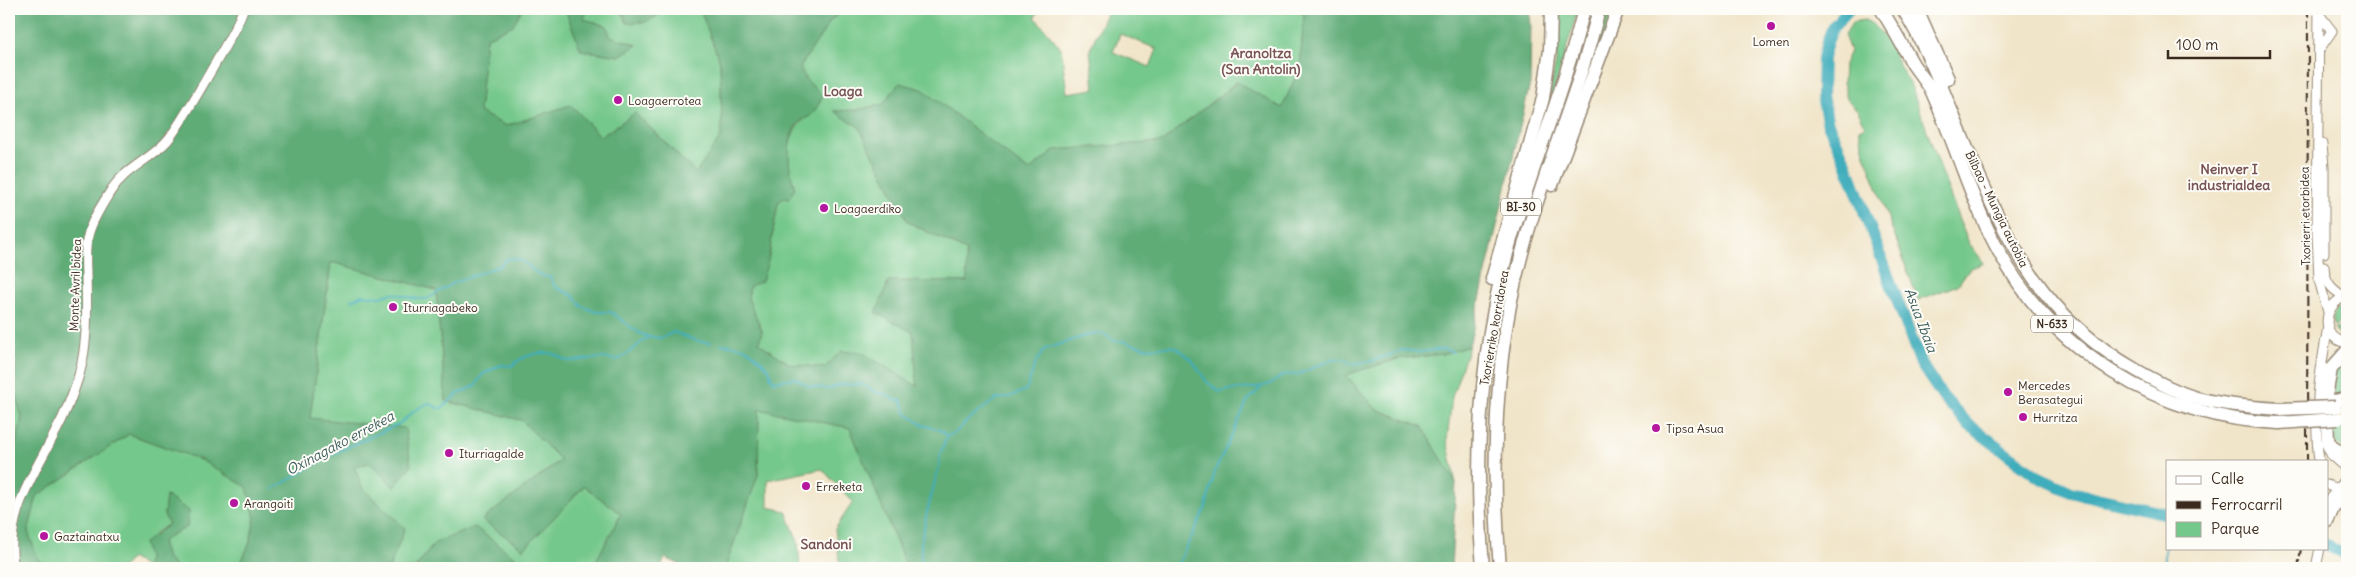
<svg xmlns="http://www.w3.org/2000/svg" width="2356" height="577" viewBox="0 0 2356 577" font-family="Delius,sans-serif">
  <style>
    .green { fill: #74c88b; stroke: #587954; fill-rule: evenodd }
    .forest { fill: #5fac77; stroke: #4d6b4a }
    .lines { fill: none; stroke-linecap: round; stroke-linejoin: round }
    .stream { stroke: #3fadbc; stroke-width: 2 }
    .river { stroke: #3fadbc; stroke-width: 12 }
    .minor-casing { stroke: #968874; stroke-width: 11 }
    .highway-casing { stroke: #968874; stroke-width: 15 }
    .minor { stroke: #fff; stroke-width: 9 }
    .highway { stroke: #fff; stroke-width: 12 }
    .rail { stroke: #3b2a1e; stroke-width: 2; stroke-dasharray: 8 4; stroke-linecap: butt }
    .highway-bridge-casing { stroke: #968874; stroke-width: 15; stroke-linecap: butt }
    .highway-bridge { stroke: #fff; stroke-width: 12 }
    .poi-dot { fill: #b5179e; stroke: #fdfcf7; stroke-width: 2 }
    .labels { text-anchor: middle; dominant-baseline: central; stroke-width: 4; stroke-linejoin: round; paint-order: stroke }
    .shield { fill: #fdfcf7; stroke: #75695f; stroke-width: 1 }
    .shield-label { font-size: 11px; font-weight: bold; fill: #3b2a1e }
    .poi-label { font-size: 12px; fill: #3b2a1e; stroke: #fdfcf7; text-anchor: start }
    .street-label { font-size: 12px; fill: #3b2a1e; stroke: #fdfcf7 }
    .neighbourhood-label { font-size: 14px; font-weight: bold; fill: #785454; stroke: #fdfcf7 }
    .water-label { font-size: 14px; font-style: italic; fill: #3d5e5d; stroke: #fdfcf7 }
  </style>
  <rect width="100%" height="100%" fill="#fdfcf7"/>
  <filter id="ink" filterUnits="userSpaceOnUse"><feTurbulence type="fractalNoise" baseFrequency=".02" numOctaves="2"/><feDisplacementMap in="SourceGraphic" scale="10" xChannelSelector="R" yChannelSelector="G"/><feConvolveMatrix kernelMatrix="1 2 1 2 8 2 1 2 1" color-interpolation-filters="sRGB"/></filter>
  <filter id="wash" filterUnits="userSpaceOnUse"><feTurbulence type="fractalNoise" baseFrequency=".0096" numOctaves="4" result="noise"/><feDisplacementMap in="SourceGraphic" scale="20" xChannelSelector="R" yChannelSelector="G"/><feGaussianBlur stdDeviation="1.12" result="paint"/><feColorMatrix in="noise" values="0 0 0 0 0 0 0 0 0 0 0 0 0 0 0 0 0 1.4 0 .05"/><feComposite in="paint" operator="in"/></filter>
  <g filter="url(#wash)">
    <rect width="100%" height="100%" fill="#f1e5c9"/>
    <g class="green">
      <path d="M522 9H565L581 50 619 56 636 44 609 36 607 26 584 19 587 9H621L627 23 661 14 659 9H700L720 62 722 122 721 137 696 173 635 113 600 137 571 105 506 126 479 112 486 38 513 25Z"/>
      <path d="M844 9H1040L1035 17 1061 48 1067 93 1094 89 1090 49 1108 9H1284L1288 13 1296 10 1304 14 1300 67 1282 108 1236 82 1162 142 1055 150 1029 171 922 89 899 83 883 104 857 110 835 111 859 127 908 222 966 251 968 282 889 281 877 313 913 332 918 387 895 374 841 351 825 368 790 364 759 343 762 331 748 298 750 286 768 261 778 203 795 188C785 163 784 129 811 115L806 80 800 67 831 20ZM1120 34 1157 49 1150 67 1113 52Z"/>
      <path d="M1556 9H1578L1553 95 1549 94 1557 58Z"/>
      <path d="M1603 9H1614L1579 100Z"/>
      <path d="M1865 20C1890 31 1894 63 1910 83L1959 220 1969 243 1984 263 1969 269 1958 285 1918 300 1864 152 1859 129 1865 126 1858 111 1847 99 1843 82 1844 64 1850 51 1844 35 1853 22Z"/>
      <path d="M331 262 436 290 446 401 521 420 561 460 483 520 524 549 584 486 621 514 596 561 599 568H514L516 559 435 543 415 568H389L405 528 363 489 353 466 370 463 394 487 411 466 310 418Z"/>
      <path d="M2347 304V339L2340 336 2334 328H2339L2347 321 2345 318 2335 326 2333 325C2331 314 2336 307 2347 304Z"/>
      <path d="M1469 346 1452 397 1447 440 1456 483 1422 426 1376 409 1346 375 1397 359 1443 354Z"/>
      <path d="M9 353 18 361 11 381 22 417 16 444 9 453Z"/>
      <path d="M2347 355V395L2332 398 2334 373Z"/>
      <path d="M759 409 850 428 907 568H844L840 565 835 529 853 502 822 469 768 480V507L786 511 798 542 800 568H725L758 475Z"/>
      <path d="M2347 426V452L2334 442 2332 430Z"/>
      <path d="M129 434 201 460 247 487 255 518 250 542 239 568H175L173 564 167 559 162 542 171 535 187 527 189 512 166 496 164 515 169 524 155 533 147 568 131 558 123 568H58L39 561 28 532 37 496Z"/>
    </g>
    <g class="forest">
      <path d="M9 9H522L513 25 486 38 479 112 506 126 571 105 601 137 635 113 696 173 721 137 722 122 720 62 700 9H844L831 20 800 67 806 80 823 95C820 101 816 111 811 115 809 118 804 118 801 121 784 135 788 170 795 188L789 199 783 198 778 203 768 261 762 281 750 286 748 298 762 331 759 343 790 364 825 368 841 351 863 353 917 386 913 332 876 313 889 281 967 282 966 251 908 222 859 127 834 111 857 110 883 104 899 83 922 89 1029 171 1055 150 1162 142 1237 82 1282 108 1300 67 1304 14 1296 10 1288 13 1284 9H1529L1531 24 1530 84 1469 346 1443 354 1397 359 1346 375 1376 409 1422 426 1456 483 1451 568H907L850 428 759 409 758 475 725 568H688L665 558 661 568H599L596 561 621 514 584 486 524 549 482 520 561 460 521 420 446 401 436 290 331 262 310 418 405 428 411 466 394 487 370 463 354 466 363 489 405 528 389 568H239L250 542 255 518 247 487 201 460 129 434 37 496 28 532 39 561 58 568H9V453L16 444 22 417 11 381 18 361 9 353Z"/>
      <path d="M565 9H587L584 19 607 26 610 36 637 45 619 56 581 50Z"/>
      <path d="M621 9H659L661 14 646 22 627 23Z"/>
      <path d="M166 496 189 511 187 527 171 535 162 542 167 559 173 564 175 568H147L148 558 144 543 169 524 164 515Z"/>
      <path d="M475 527 517 559 514 568H415L435 543Z"/>
    </g>
    <g class="lines">
      <g class="stream">
        <path d="M352 300 362 295 381 297 392 293 417 299H427L453 283 499 266 507 259C529 255 531 278 550 277L555 287 574 296 581 306 596 312H611L639 333 649 337"/>
        <path d="M721 344C747 345 753 352 769 369L771 378 774 381 795 378 808 386 830 389 839 385 862 384 877 393H884L895 400H901L907 414 923 425 940 430 947 436 955 433 968 420 996 399 1009 397 1026 390 1036 362 1045 349 1094 333 1106 335 1114 341H1122L1147 348 1172 346 1179 349 1192 360 1207 382 1220 392C1242 386 1265 393 1282 375L1299 374 1331 360 1343 359 1352 364 1372 361 1403 350 1419 352 1444 349 1453 352"/>
        <path d="M273 489 335 453 399 424 414 411 428 403 438 408H442L458 394 475 386 483 374 501 365 512 366C521 356 543 349 556 355 562 357 563 361 570 361 586 360 601 356 617 360 628 355 637 345 647 338 651 335 654 338 659 338 664 338 669 334 674 332L697 341 711 343"/>
        <path d="M2159 512 2167 520"/>
        <path d="M921 568V544L927 512 939 466 940 454 947 437"/>
        <path d="M1176 568 1206 507 1215 471 1248 400 1260 389"/>
        <path d="M2165 568V549L2167 545"/>
      </g>
      <g class="river">
        <path d="M1849 9 1833 27 1827 42 1823 58 1822 96 1828 124 1846 163 1921 364 1943 397 1969 425 2037 476 2071 492 2167 514"/>
        <path d="M2327 545 2347 556"/>
      </g>
    </g>
  </g>
  <g filter="url(#ink)">
    <g class="lines">
      <g class="minor-casing">
        <g id="minor">
          <path d="M2319 9 2317 234 2319 280 2328 312"/>
          <path d="M2319 14 2332 31 2319 50"/>
          <path d="M2322 144 2324 167V253"/>
          <path d="M2324 266C2325 282 2331 289 2345 297"/>
          <path d="M2347 296C2322 304 2319 338 2347 343"/>
          <path d="M2325 442 2332 456 2347 469"/>
          <path d="M2319 461C2313 415 2320 371 2328 327"/>
          <path d="M2327 485 2335 488 2342 486"/>
          <path d="M2327 505 2331 497 2347 479"/>
          <path d="M14 568C3 517 34 474 56 431 66 413 73 394 79 375 88 343 87 310 86 277 86 264 84 249 88 236 91 221 102 205 110 192 125 168 147 162 166 142 177 131 241 22 243 9"/>
          <path d="M2316 568 2320 548"/>
        </g>
      </g>
      <g class="highway-casing">
        <g id="highway">
          <path d="M1881 9C1892 26 1901 43 1911 61 1917 72 1927 81 1932 92 1955 143 1970 197 1996 246 2051 352 2160 419 2279 423"/>
          <path d="M1903 9C1932 56 1947 103 1969 153 2010 247 2043 317 2136 370 2155 381 2175 392 2197 398 2224 405 2252 407 2280 409"/>
          <path d="M1917 9 1948 79"/>
          <path d="M1552 185 1618 9"/>
          <path d="M1492 279 1543 98 1550 50 1551 9"/>
          <path d="M2347 351 2331 369 2326 396 2328 440 2332 447 2347 456"/>
          <path d="M2334 401 2347 399"/>
          <path d="M2345 483H2347"/>
          <path d="M2327 521 2333 508 2347 492"/>
          <path d="M1483 568C1474 460 1479 351 1509 246 1532 166 1564 90 1584 9"/>
          <path d="M1500 568C1491 463 1494 356 1522 253 1543 171 1579 92 1599 9"/>
        </g>
      </g>
      <use href="#minor" class="minor"/>
      <use href="#highway" class="highway"/>
      <g class="rail">
        <path d="M2307 461 2308 9"/>
        <path d="M2298 568 2301 548"/>
      </g>
      <g class="highway-bridge-casing">
        <g id="highway-bridge">
          <path d="M2280 409 2335 407"/>
          <path d="M2279 423 2338 419"/>
        </g>
      </g>
      <use href="#highway-bridge" class="highway-bridge"/>
    </g>
  </g>
  <g class="poi-dot">
    <circle cx="1771" cy="26" r="5"/>
    <circle cx="618" cy="100" r="5"/>
    <circle cx="824" cy="208" r="5"/>
    <circle cx="393" cy="307" r="5"/>
    <circle cx="2008" cy="392" r="5"/>
    <circle cx="2023" cy="417" r="5"/>
    <circle cx="1656" cy="428" r="5"/>
    <circle cx="449" cy="453" r="5"/>
    <circle cx="806" cy="486" r="5"/>
    <circle cx="234" cy="503" r="5"/>
    <circle cx="44" cy="536" r="5"/>
  </g>
  <g class="labels">
    <g class="shield">
      <rect x="1501" y="198.5" width="40" height="17" rx="4"/>
      <rect x="2031" y="315.5" width="42" height="17" rx="4"/>
    </g>
    <g class="shield-label">
      <text x="1521" y="207">BI-30</text>
      <text x="2052" y="324">N-633</text>
    </g>
    <g class="poi-label">
      <text x="1771" y="41" text-anchor="middle">Lomen</text>
      <text x="628" y="100">Loagaerrotea</text>
      <text x="834" y="208">Loagaerdiko</text>
      <text x="403" y="307">Iturriagabeko</text>
      <text x="2018" y="385">Mercedes<tspan x="2018" dy="14">Berasategui</tspan></text>
      <text x="2033" y="417">Hurritza</text>
      <text x="1666" y="428">Tipsa Asua</text>
      <text x="459" y="453">Iturriagalde</text>
      <text x="816" y="486">Erreketa</text>
      <text x="244" y="503">Arangoiti</text>
      <text x="54" y="536">Gaztainatxu</text>
    </g>
    <g class="street-label">
      <text transform="translate(1997 209) rotate(64)">Bilbao - Mungia autobia</text>
      <text transform="translate(2305 216) rotate(-91)">Txorierri etorbidea</text>
      <text transform="translate(75 285) rotate(-88)">Monte Avril bidea</text>
      <text transform="translate(1494 328) rotate(-80)">Txorierriko korridorea</text>
    </g>
    <g class="neighbourhood-label">
      <text x="1261" y="53">Aranoltza<tspan x="1261" dy="16">(San Antolin)</tspan></text>
      <text x="843" y="91">Loaga</text>
      <text x="2229" y="169">Neinver I<tspan x="2229" dy="16">industrialdea</tspan></text>
      <text x="826" y="544">Sandoni</text>
    </g>
    <g class="water-label">
      <text transform="translate(1921 320) rotate(69)">Asua Ibaia</text>
      <text transform="translate(340 443) rotate(-28)">Oxinagako errekea</text>
    </g>
  </g>
  <rect width="2356" height="577" fill="none" stroke="#fdfcf7" stroke-width="30"/>
  <rect x="2166" y="460" width="162" height="90" fill="#fdfcf7" stroke="#afa8a0"/>
  <rect x="2176" y="476" width="25" height="8" fill="#ffffff" stroke="#afa8a0"/>
  <text x="2211" y="484" font-size="15" fill="#3b2a1e">Calle</text>
  <rect x="2176" y="501" width="25" height="8" fill="#3b2a1e" stroke="#afa8a0"/>
  <text x="2211" y="510" font-size="15" fill="#3b2a1e">Ferrocarril</text>
  <rect x="2176" y="522" width="25" height="15" fill="#74c88b" stroke="#afa8a0"/>
  <text x="2211" y="534" font-size="15" fill="#3b2a1e">Parque</text>
  <path d="M2168 50v8h102v-8" fill="none" stroke="#3b2a1e" stroke-width="2.5"/>
  <text x="2176" y="50" font-size="15" fill="#3b2a1e" stroke="#fdfcf7" stroke-width="4" paint-order="stroke">100 m</text>
</svg>
